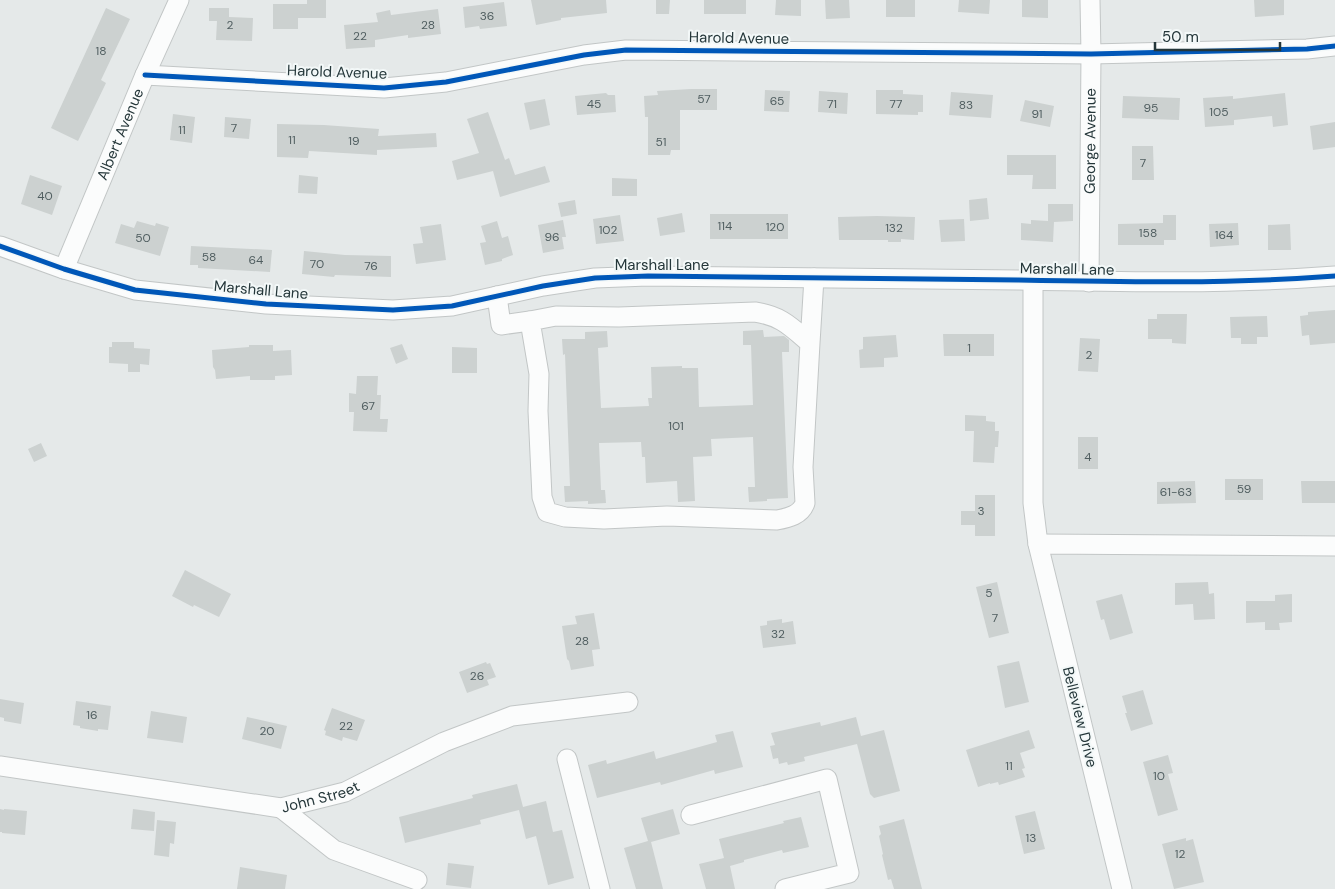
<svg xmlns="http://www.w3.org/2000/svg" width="1335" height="889" viewBox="0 0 1335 889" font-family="'DM Sans',sans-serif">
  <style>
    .building { fill: #ccd1d0 }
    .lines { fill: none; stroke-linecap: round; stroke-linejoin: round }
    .minor-casing { stroke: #c2c6c6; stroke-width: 21 }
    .minor { stroke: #fbfcfc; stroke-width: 19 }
    .cycleway-casing { stroke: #f3f8f8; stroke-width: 8 }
    .cycleway { stroke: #0057b8; stroke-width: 5 }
    .labels { text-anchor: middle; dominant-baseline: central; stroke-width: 4; stroke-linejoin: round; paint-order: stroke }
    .number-label { font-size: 12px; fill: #505e60 }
    .street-label { font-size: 15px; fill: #25373a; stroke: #f3f8f8 }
  </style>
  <rect width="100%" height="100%" fill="#e5e9e9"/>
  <g class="building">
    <path d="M307 0H326V18H298V29H273V4H307Z"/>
    <path d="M531 0H606L607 13 561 18V20L536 25Z"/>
    <path d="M656 0H670L669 14H656Z"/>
    <rect x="704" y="0" width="42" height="14"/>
    <path d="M776 0H801V16L775 15Z"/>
    <path d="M825 0H849L850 18 826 19Z"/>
    <rect x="886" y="0" width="29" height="17"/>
    <path d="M959 0H990L989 14 958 12Z"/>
    <path d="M1022 0H1048V18L1022 17Z"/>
    <path d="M1254 0H1284V15L1255 17Z"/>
    <path d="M504 2 507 26 480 29 479 26 465 28 463 7Z"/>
    <path d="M106 8 130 19 101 80 106 83 78 141 51 128Z"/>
    <path d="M209 8H229V17L253 18 252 41 216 40 217 21H209Z"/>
    <path d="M438 9 441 34 408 38V35L375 40V47L346 49 344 25 378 22 376 13 390 10 391 15Z"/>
    <path d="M691 89H717V110H680V150H671L670 155H648V117H645L644 96 658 95 657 91Z"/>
    <path d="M765 90 790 91 789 112 764 111Z"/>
    <path d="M876 90H903V94L923 95V112H918V115L876 114Z"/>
    <path d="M819 91 848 93 847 114 818 112Z"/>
    <path d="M951 92 993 95 991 118 949 115Z"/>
    <path d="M606 93 608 95H615L616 112 577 115 575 96Z"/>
    <path d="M1285 93 1288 125 1273 127 1272 116 1234 120V125L1205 127 1203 98 1233 96V99Z"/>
    <path d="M1123 96 1180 98 1179 120 1122 118Z"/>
    <path d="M545 99 550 125 530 130 524 103Z"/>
    <path d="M1025 100 1054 106 1050 127 1020 121Z"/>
    <path d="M488 112 505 160 509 158 515 175 545 166 550 182 500 197 493 171 457 180 452 161 479 153 467 119Z"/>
    <path d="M173 114 195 117 192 143 170 140Z"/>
    <path d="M225 117 251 119 249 139 224 137Z"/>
    <path d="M1335 122V147L1313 150 1310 126Z"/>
    <path d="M277 124 324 125 379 129 378 136 436 133 437 147 377 150V155L309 151 308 158 277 157Z"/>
    <path d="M1132 146H1153L1154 180H1132Z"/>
    <path d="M1007 155H1056V189H1032L1033 175H1007Z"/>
    <path d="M30 175 62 186 52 215 21 204Z"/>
    <path d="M299 175 318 177 317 194 298 193Z"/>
    <path d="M612 178 637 179V196H612Z"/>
    <path d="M987 198 989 219 970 221 969 200Z"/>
    <path d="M575 200 577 214 561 217 558 203Z"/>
    <path d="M1048 204H1073V221L1054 222 1053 242 1021 240V223L1031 224V220L1048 221Z"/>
    <path d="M682 213 685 232 660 236 657 218Z"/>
    <rect x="710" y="214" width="78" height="25"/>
    <path d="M620 215 624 241 596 244 593 219Z"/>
    <path d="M1163 215H1176V240H1164V245H1118V224L1163 223Z"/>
    <path d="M877 216 915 217 914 240 901 239V242H888V240H839L838 217Z"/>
    <path d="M964 219 965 241 941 242 939 220Z"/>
    <path d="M563 220 566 237H562L564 249 543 253 538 225Z"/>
    <path d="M137 221 155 226 156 223 169 227 160 256 115 243 121 224 134 228Z"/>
    <path d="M497 221 502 238 508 236 513 255 502 259V261L485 265 480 243 486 242 481 226Z"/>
    <path d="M1238 223 1239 245 1210 247 1209 224Z"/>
    <path d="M441 224 446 260 416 264 413 244 423 243 420 227Z"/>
    <path d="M1290 224 1291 250H1268V225Z"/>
    <path d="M191 246 272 250 270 272 198 268V265H190Z"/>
    <path d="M304 251 345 255 391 256V277L335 275 334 277 302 274Z"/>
    <path d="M1335 310V343L1310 345 1309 335 1302 336 1300 316 1308 315V312Z"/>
    <path d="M1157 314H1187L1186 344 1172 343V339H1148V319H1157Z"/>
    <path d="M1267 316 1268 337H1257V344H1241V338H1231L1230 317Z"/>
    <path d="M763 330 764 337 784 336 789 340V352H782L788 498 767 499V501L749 502 748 487H755L753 437 711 439 712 456 693 457 695 501 678 502 677 481 646 483 645 457H642L641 442 599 443 601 490H605L606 503 588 504V501L565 502 564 486H570L565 354 563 355 562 339H585V332L607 331 608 347 598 348 601 408 649 406 648 398H652L651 367 682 366V368H698L699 407 753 405 751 345H743V331Z"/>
    <path d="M943 334H994V356H944Z"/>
    <path d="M896 335 898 357 884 358V367L860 368 859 350 863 349V337Z"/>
    <path d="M1080 338 1100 339 1098 372 1078 371Z"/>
    <path d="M112 342H134V348L150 349 149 365 140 364V372H128V364L109 363V347H112Z"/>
    <path d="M402 344 408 359 396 364 390 348Z"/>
    <path d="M249 345H273V351L291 350 292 375 275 376V380H250V376L216 379 215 370 213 367 212 350 249 347Z"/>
    <path d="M452 347 477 348V373H452Z"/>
    <path d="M357 376H378L377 395H381L380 419H388L387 432 353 431 354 412H349V393L356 394Z"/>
    <path d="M965 415 986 416V421L995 422V431H999L998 447H995L994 463 973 462 974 431H965Z"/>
    <rect x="1078" y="437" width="20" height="32"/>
    <path d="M41 443 47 456 34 462 28 449Z"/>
    <rect x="1225" y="479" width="38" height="21"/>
    <path d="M1195 481 1196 503 1157 504V482Z"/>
    <path d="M1301 481H1335V503H1302Z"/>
    <path d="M975 495H995V536H975V525H961V511H975Z"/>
    <path d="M185 570 231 594 219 617 194 605 193 607 172 596Z"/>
    <path d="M997 582 1009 633 989 638 976 587Z"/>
    <path d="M1208 582 1209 594 1214 593 1215 619 1194 620 1193 604 1175 605V583Z"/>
    <path d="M1122 594 1133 633 1110 640 1104 619 1101 620 1096 601Z"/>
    <path d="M1292 594V622L1279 623 1280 630H1265V622L1246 623V601H1275V595Z"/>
    <path d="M594 613 600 649 592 650 594 666 571 670 569 661 567 659 562 626 577 624 575 616Z"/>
    <path d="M782 619V623L793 621 796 644 763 648 760 626 767 625V621Z"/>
    <path d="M1019 661 1029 702 1005 708 997 666Z"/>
    <path d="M486 662 487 664 490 663 496 677 487 680 489 685 467 693 459 672Z"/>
    <path d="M1143 690 1153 724 1131 731 1125 713H1127L1122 696Z"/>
    <path d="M0 699 24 703 21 724 4 721V718L0 717Z"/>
    <path d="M76 701 111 706 108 730 98 729V731L80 728V726L73 725Z"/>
    <path d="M332 708 365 720 357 741 343 737 342 741 325 735 326 731 324 730Z"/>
    <path d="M151 711 187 717 183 743 147 738Z"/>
    <path d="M247 717 287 726 281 749 242 739Z"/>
    <path d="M856 717 861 736 884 730 900 791 874 798 870 794 857 744 804 757 805 761 788 765 787 762 779 764 778 758 773 759 770 746 775 745 771 733 820 722 821 726Z"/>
    <path d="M1029 730 1035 748 1020 753 1025 768 1022 769 1025 777 999 785 998 782 990 784V783L978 787 966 750Z"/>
    <path d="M733 731 743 767 715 774 714 770 661 785 660 782 597 798 588 765 606 760 607 764 654 751 656 759 717 742 715 735Z"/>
    <path d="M1168 755 1173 773 1168 774 1178 810 1158 816 1143 762Z"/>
    <path d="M517 784 523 807 546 801 553 832 562 830 574 878 548 885 536 836 526 839 519 810 480 820 481 824 405 843 399 817 473 798 472 795Z"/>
    <path d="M0 809 4 810V809L27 811 25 835 2 833V832H0Z"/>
    <path d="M133 809 155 812 154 831 131 829Z"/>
    <path d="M673 809 680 834 651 842 663 889H636L624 848 648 841 641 818Z"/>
    <path d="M1035 811 1045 849 1024 854 1015 816Z"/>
    <path d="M801 817 809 847 783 853 782 850 744 860V862L730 866 735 889H706L699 864 724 858 719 839 784 823 783 821Z"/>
    <path d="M904 819 922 889H894L891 879 888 880 882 855 883 854 879 836 881 834 879 826Z"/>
    <path d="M157 820 176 822 174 844 170 843 169 857 154 855Z"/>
    <path d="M1186 838V841L1193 839 1204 882 1174 889 1162 844Z"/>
    <path d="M448 863 474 866 471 888 446 885Z"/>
    <path d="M240 867 287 875 285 889H237Z"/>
  </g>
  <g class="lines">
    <g class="minor-casing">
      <g id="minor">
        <path d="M145 75 384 88 446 82 584 55 626 50 1091 54 1307 49 1335 46"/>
        <path d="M0 246 64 269 135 290 266 304 393 310 452 306 543 286 595 278 648 276C771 277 894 279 1018 280 1124 282 1229 284 1335 276"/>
        <path id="s1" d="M64 269 145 75 179 0"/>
        <path d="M1033 281V503L1038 544"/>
        <path id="s2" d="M1089 282 1091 54 1090 0"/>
        <path d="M497 296 501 325 530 321"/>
        <path d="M810 343 803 467 805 503C801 515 788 518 777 520L667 516 604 519 565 517 547 512 542 497 538 411 539 374 530 321 556 316 619 317 755 312C781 316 790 326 810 343L814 278"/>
        <path d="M567 759 600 889"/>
        <path id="s3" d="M0 766 281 808 345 792 444 742 512 716 628 702"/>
        <path d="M281 808 334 850 417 880"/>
        <path d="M691 815 827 779 849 873 785 889"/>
        <path d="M1122 889 1038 544 1335 546"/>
      </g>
    </g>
    <use href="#minor" class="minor"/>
    <g class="cycleway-casing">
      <g id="cycleway">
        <path d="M145 75 384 88 446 82 584 55 626 50 1091 54 1307 49 1335 46"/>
        <path d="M0 246 64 269 135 290 266 304 393 310 452 306 543 286 595 278 648 276C771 277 894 279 1018 280 1124 282 1229 284 1335 276"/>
      </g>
    </g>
    <use href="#cycleway" class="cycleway"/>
  </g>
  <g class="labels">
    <g class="number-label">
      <text x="487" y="16">36</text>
      <text x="230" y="25">2</text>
      <text x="428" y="25">28</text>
      <text x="360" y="36">22</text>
      <text x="101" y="51">18</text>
      <text x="704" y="99">57</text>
      <text x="777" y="101">65</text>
      <text x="594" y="104">45</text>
      <text x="832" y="104">71</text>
      <text x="896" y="104">77</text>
      <text x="966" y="105">83</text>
      <text x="1151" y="108">95</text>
      <text x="1219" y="112">105</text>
      <text x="1037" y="114">91</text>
      <text x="234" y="128">7</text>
      <text x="182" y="130">11</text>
      <text x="292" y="140">11</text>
      <text x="354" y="141">19</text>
      <text x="661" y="142">51</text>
      <text x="1143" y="163">7</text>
      <text x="45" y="196">40</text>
      <text x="725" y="226">114</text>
      <text x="775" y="227">120</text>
      <text x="894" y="228">132</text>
      <text x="608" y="230">102</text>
      <text x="1148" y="233">158</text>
      <text x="1224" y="235">164</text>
      <text x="552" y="237">96</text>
      <text x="143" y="238">50</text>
      <text x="209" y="257">58</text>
      <text x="256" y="260">64</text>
      <text x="317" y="264">70</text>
      <text x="371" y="266">76</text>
      <text x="969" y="348">1</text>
      <text x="1089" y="355">2</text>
      <text x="368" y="406">67</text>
      <text x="676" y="426">101</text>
      <text x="1088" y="457">4</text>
      <text x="1244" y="489">59</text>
      <text x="1176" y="492">61-63</text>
      <text x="981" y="511">3</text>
      <text x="989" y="593">5</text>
      <text x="995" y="618">7</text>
      <text x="778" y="634">32</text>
      <text x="582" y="641">28</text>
      <text x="477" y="676">26</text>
      <text x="92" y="715">16</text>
      <text x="346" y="726">22</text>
      <text x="267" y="731">20</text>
      <text x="1009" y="766">11</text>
      <text x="1159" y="776">10</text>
      <text x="1031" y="838">13</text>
      <text x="1180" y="854">12</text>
    </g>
    <g class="street-label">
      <text transform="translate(739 38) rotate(1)">Harold Avenue</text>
      <text transform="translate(337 72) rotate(2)">Harold Avenue</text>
      <text stroke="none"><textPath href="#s1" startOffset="146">Albert Avenue</textPath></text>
      <text stroke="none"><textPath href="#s2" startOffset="141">George Avenue</textPath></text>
      <text x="662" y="265">Marshall Lane</text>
      <text transform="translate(1067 269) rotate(1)">Marshall Lane</text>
      <text transform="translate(261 290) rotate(5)">Marshall Lane</text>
      <text transform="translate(1080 717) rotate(76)">Belleview Drive</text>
      <text stroke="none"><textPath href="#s3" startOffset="325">John Street</textPath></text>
    </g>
  </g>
  <path d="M1155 42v8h125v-8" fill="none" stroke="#25373a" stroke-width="2.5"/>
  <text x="1162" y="42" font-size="15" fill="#25373a" stroke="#f3f8f8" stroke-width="4" paint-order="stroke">50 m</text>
</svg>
